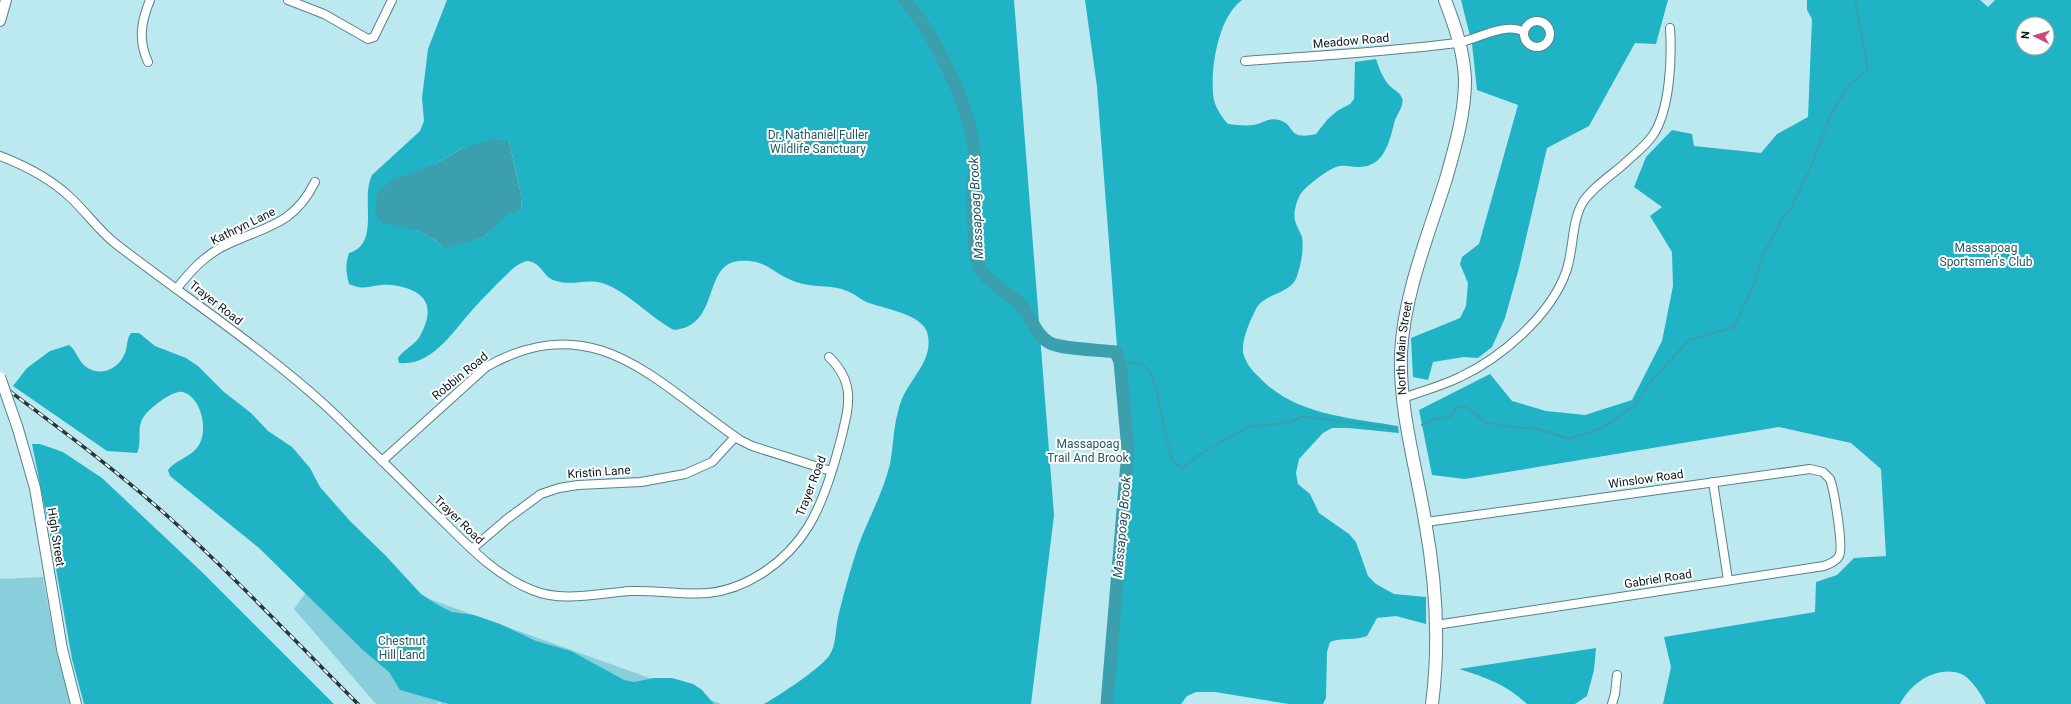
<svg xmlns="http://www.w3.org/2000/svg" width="2071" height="704" viewBox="0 0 2071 704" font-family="Roboto,sans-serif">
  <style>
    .green { fill: #89cfdb }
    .forest { fill: #20b3c6; fill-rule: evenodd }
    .water { fill: #3c9fae }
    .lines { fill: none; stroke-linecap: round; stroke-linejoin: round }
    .stream { stroke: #3c9fae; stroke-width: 2 }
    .river { stroke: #3c9fae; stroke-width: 13 }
    .minor-casing { stroke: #588188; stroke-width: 10 }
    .tertiary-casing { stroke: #588188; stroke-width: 12 }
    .secondary-casing { stroke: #588188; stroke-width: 14 }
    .minor { stroke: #fff; stroke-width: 8 }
    .tertiary { stroke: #fff; stroke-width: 10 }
    .secondary { stroke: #fff; stroke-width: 12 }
    .rail-casing { stroke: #23383b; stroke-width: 3.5 }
    .rail { stroke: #fff; stroke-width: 2; stroke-dasharray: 6; stroke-linecap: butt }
    .tertiary-bridge-casing { stroke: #588188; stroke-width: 12; stroke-linecap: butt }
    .tertiary-bridge { stroke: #fff; stroke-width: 10 }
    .labels { text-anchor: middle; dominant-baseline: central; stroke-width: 4; stroke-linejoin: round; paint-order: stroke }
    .street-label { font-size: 12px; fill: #08191c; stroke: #fff }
    .park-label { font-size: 12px; fill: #245b63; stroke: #fff }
    .water-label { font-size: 13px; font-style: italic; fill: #1c535c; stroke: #fff }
  </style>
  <rect width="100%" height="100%" fill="#bce8f0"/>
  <g class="green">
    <path d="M332 564 722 704H442L439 702 437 704H376L294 609 312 584Z"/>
    <path d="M43 577 56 650 70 704H0V579Z"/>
  </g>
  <g class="forest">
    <path d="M447 0H1014L1054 515 1031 704H764C781 694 817 671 829 656 837 645 835 626 839 613 845 589 853 559 862 536 872 512 884 489 890 464 893 449 893 434 896 420 898 413 899 405 902 399 911 377 935 359 927 332 921 314 885 309 869 303 861 300 855 294 847 291 831 284 812 288 796 282 772 274 768 259 739 261 702 264 721 326 674 330 649 317 629 292 602 283 584 278 572 287 553 280 542 275 541 262 527 261 517 263 508 273 500 281 492 289 483 298 475 307 455 328 433 367 399 363L398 358C404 349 415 345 420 336 437 305 425 289 391 285 374 283 366 292 349 284 346 272 345 265 349 253 381 243 360 199 372 175L420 131 424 121 422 98 428 49ZM509 141 522 199 521 208 509 212 484 237 442 247 436 241 417 230 435 164 463 148Z"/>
    <path d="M1085 0H1242C1218 18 1211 66 1213 94 1214 106 1221 116 1228 124 1236 125 1245 126 1253 125 1263 124 1268 117 1279 120 1296 124 1286 141 1316 134L1327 120 1337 111 1350 104 1354 99 1355 62 1376 59C1379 68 1382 76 1388 84 1392 89 1400 92 1402 98 1405 106 1395 116 1394 124 1389 143 1384 166 1360 167 1352 167 1343 164 1336 167 1327 170 1308 185 1302 192 1297 198 1293 213 1295 220 1296 226 1300 231 1302 237 1304 250 1301 264 1297 276 1292 294 1264 293 1256 309 1250 321 1242 338 1243 352 1245 362 1252 371 1259 377 1294 415 1350 418 1398 426L1399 433 1349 428H1332L1323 433 1299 459 1296 473 1298 484 1310 494 1319 513 1349 534 1356 542 1368 576 1376 584 1394 594 1426 597V624L1396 616 1377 618 1367 636C1354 641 1343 637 1330 642L1327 652 1326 698 1323 704H1289L1215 692H1196L1187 696 1181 704H1102L1125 451 1097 87Z"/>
    <path d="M1461 0H1668L1656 44 1635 43 1589 126 1547 148 1519 268 1505 318 1492 347 1478 358 1464 357 1433 362 1428 380 1413 377 1411 338 1460 318 1466 306 1468 283 1460 264 1462 257 1479 244 1518 105 1477 90 1472 44Z"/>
    <path d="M1807 0H1980L1988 7 1995 0H2071V704H1986C1982 695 1970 677 1961 674 1937 665 1911 683 1900 704H1663L1671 667 1664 637 1815 612 1816 582 1837 575 1854 558 1886 556 1881 469 1851 443 1779 427 1465 479 1432 475 1419 410 1490 374 1512 401 1546 411 1585 415 1632 400 1662 341 1673 286 1672 252 1650 216 1662 207 1634 187 1646 157 1672 130 1692 134 1694 146 1761 153 1777 134 1808 117 1812 19 1807 10ZM2023 24H2047V48H2023Z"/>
    <path d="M131 333H139L155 346 186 358 198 366 224 392 251 413 268 431 292 447 310 468 320 487 350 521 386 556 421 594 438 605 452 612 474 615 500 624 536 641 571 651 624 680 634 682 654 678H672L693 684 702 690 714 704H449L400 690 389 672 364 651 259 548 170 476 168 470C176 459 192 457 199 445 208 430 202 398 183 392 174 389 151 407 145 415 135 427 143 440 137 453L107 451 13 386 27 368 50 351 69 345C76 350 78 360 85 366 100 378 119 369 125 353 128 346 126 340 131 333Z"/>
    <path d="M32 444H40L63 452 102 478 203 573 334 704H84L72 659 49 529Z"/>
    <path d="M1596 648 1594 670 1587 696 1575 704H1527C1507 685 1485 677 1459 669Z"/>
  </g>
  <path class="water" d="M495 139 509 141 522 199 521 208 514 213H509L484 237 451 247H442L436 241 417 230 382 223 375 214 377 193 391 181 435 164 463 148Z"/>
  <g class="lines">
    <g class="stream">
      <path d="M1120 362 1142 364 1150 372 1156 388 1171 458 1182 469 1198 455 1248 427 1291 422 1302 416 1397 429"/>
      <path d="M1422 425 1435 419 1450 417 1457 407H1466L1485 422 1503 426 1539 429 1569 439 1605 427 1634 405 1654 378 1689 340 1734 327 1753 287 1764 253 1783 217 1790 210 1809 171 1831 114 1849 85 1868 70 1855 0"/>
    </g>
    <path class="river" d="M904 0C936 34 974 114 975 161 975 171 973 181 973 191 972 205 974 220 974 234 975 242 974 250 976 258 981 283 1009 290 1023 307 1032 319 1036 336 1050 343 1061 349 1101 350 1116 352L1120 362 1128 450 1107 704"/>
    <g class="minor-casing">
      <g id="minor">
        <path d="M288 0 324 14 368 39 374 37 392 0"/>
        <circle cx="1537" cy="34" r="13"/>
        <path d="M1245 61C1315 56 1387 52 1457 43 1476 40 1506 21 1524 32"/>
        <path d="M148 62C138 40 141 22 150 0"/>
        <path d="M0 156C26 166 50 178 71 198 86 212 99 231 116 244 186 298 261 347 326 406 342 421 357 436 373 452 398 476 423 502 448 526 473 551 499 577 532 590 563 603 599 593 631 591 657 590 683 595 708 593 748 589 787 561 808 527 823 503 834 466 841 439 849 406 856 383 829 357"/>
        <path d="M177 288C190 272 203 257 222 247 263 226 292 228 315 182"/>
        <path d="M1403 398C1422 391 1442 386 1460 377 1501 358 1550 316 1566 272 1574 250 1571 222 1583 202 1592 188 1610 176 1623 165 1633 155 1645 147 1653 135 1670 110 1672 58 1670 28"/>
        <path d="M382 461 486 367C595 305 656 383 740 440L752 446 831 471"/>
        <path d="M1713 482 1728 580"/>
        <path d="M1426 522 1810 469 1823 472 1830 479C1834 490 1844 548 1839 556 1836 562 1829 564 1824 566L1436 625"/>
        <path d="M472 549 507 519 541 494 559 488 578 485 641 482 685 474 712 462 735 437"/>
        <path d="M1612 704 1615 694 1617 675"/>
      </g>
    </g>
    <g class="tertiary-casing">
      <g id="tertiary">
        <path d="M0 21 6 0"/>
        <path d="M18 429 35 488 62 649 76 704"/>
      </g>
    </g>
    <g class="secondary-casing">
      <g id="secondary">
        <path id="s1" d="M1432 704C1440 643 1436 581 1425 521 1416 466 1399 410 1401 353 1404 294 1428 236 1446 179 1455 147 1465 114 1465 80 1464 52 1455 26 1445 0"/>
      </g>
    </g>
    <use href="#minor" class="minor"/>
    <use href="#tertiary" class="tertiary"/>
    <use href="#secondary" class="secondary"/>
    <g class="rail-casing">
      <path id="rail" d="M0 384C59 428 119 472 173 521 237 579 297 643 358 704"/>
    </g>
    <use href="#rail" class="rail"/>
    <g class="tertiary-bridge-casing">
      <path id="tertiary-bridge" d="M0 377 18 429"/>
    </g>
    <use href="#tertiary-bridge" class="tertiary-bridge"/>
  </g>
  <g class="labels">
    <g class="street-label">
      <text transform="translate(1351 41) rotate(-5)">Meadow Road</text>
      <text transform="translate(243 226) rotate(-26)">Kathryn Lane</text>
      <text transform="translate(216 303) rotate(38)">Trayer Road</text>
      <text stroke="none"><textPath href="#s1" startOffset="359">North Main Street</textPath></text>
      <text transform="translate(460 376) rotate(-39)">Robbin Road</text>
      <text transform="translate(599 472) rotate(-4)">Kristin Lane</text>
      <text transform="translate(1646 479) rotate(-8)">Winslow Road</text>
      <text transform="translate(811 486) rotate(-69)">Trayer Road</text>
      <text transform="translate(459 520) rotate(44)">Trayer Road</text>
      <text transform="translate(56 537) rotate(81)">High Street</text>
      <text transform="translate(1658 579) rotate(-9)">Gabriel Road</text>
    </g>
    <g class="park-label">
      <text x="818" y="135">Dr. Nathaniel Fuller<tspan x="818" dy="14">Wildlife Sanctuary</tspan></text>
      <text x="1986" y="248">Massapoag<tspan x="1986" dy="14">Sportsmen's Club</tspan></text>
      <text x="1088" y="444">Massapoag<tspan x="1088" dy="14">Trail And Brook</tspan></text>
      <text x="402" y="641">Chestnut<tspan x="402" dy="14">Hill Land</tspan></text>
    </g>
    <g class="water-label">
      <text transform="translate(976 208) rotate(-93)">Massapoag Brook</text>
      <text transform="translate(1122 527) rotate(-85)">Massapoag Brook</text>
    </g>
  </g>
  <g transform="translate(2035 36) rotate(275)"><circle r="19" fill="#ffffff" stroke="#9ca3a4"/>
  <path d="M0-3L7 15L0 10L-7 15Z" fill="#cf457d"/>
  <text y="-6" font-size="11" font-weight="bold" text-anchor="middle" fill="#08191c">N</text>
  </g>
</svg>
